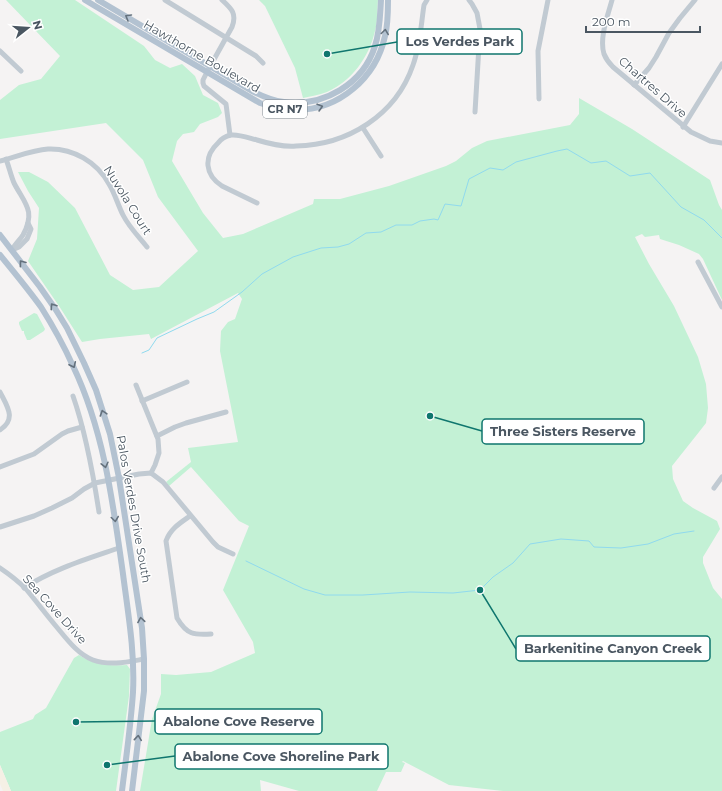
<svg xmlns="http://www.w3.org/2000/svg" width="722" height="791" viewBox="0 0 722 791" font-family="Montserrat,sans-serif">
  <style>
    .green { fill: #c3f1d5 }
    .sand { fill: #f5f0e5 }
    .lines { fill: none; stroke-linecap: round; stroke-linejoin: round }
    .stream { stroke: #90daee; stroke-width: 1 }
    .minor { stroke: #c1cad2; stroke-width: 5 }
    .major { stroke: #b3c2d1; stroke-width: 6 }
    .oneway { stroke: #64717d }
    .labels { text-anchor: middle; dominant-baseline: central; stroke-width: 3; stroke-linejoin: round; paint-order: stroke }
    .shield { fill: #fff; stroke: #808990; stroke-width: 1 }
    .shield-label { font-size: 11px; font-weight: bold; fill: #4a5661 }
    .street-label { font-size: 12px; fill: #4a5661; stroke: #fff }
    .leader { fill: none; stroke: #0f766e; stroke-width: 1.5 }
    .callout-dot { fill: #0f766e; stroke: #fff; stroke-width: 1.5 }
    .callout { fill: #fff; stroke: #0f766e; stroke-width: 1.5 }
    .callout-label { font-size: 13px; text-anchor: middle; font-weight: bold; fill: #4a5661 }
  </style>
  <rect width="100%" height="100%" fill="#f5f3f3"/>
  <g class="green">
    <path d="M6 0H75L144 46 155 60 170 68 182 64 195 76 203 95 218 103 222 113 218 117 200 124 194 132 183 134 177 141 172 161 203 213 223 238 243 234 313 204 314 199H340L389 186 446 166 456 161 472 148 487 141 570 125 579 114V98L632 129 710 180 719 205 722 210V300L703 259 699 254 679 245 660 239 659 235 645 237 642 234 635 237 649 264 674 306 698 357 706 384 708 408 706 423 699 432 672 466 673 479 683 501 693 508 717 521 720 529 703 557V563L713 588 722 599V791H503L449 785 403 761 402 762 405 763 401 772H386L377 791H299L260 780 261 791H140L152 719 161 694V674L176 675 211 672 255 653 253 642 223 590 249 526 239 521 191 467 169 486 166 482 191 462 188 448 238 442 220 351 221 331 228 322 235 319 242 299 238 293 151 339 149 334 100 339 82 342 59 306 28 261 37 239 39 208 28 191 18 172H29L48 182 75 208 110 275 133 290 159 287 198 251 158 197 143 160 106 123 0 139V100L19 85 41 79 60 56Z"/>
    <path d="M259 0H378C377 10 378 21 375 31 369 57 352 81 327 92 319 95 311 96 303 98L295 68 265 6Z"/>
    <path d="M34 313 37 314 45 329 44 331 30 340H27L24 333V331H22L19 324V322Z"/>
    <path d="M79 655C94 665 110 666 127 665L130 669 129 696 116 791H11L0 765V732L33 719 35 715 46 708 74 658Z"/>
  </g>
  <path class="sand" d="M0 765 11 791H3L0 784Z"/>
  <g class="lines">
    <g class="stream">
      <path d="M142 353 149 350 157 338 197 319 214 312 242 292 262 274 293 257 321 248 338 247 349 244 366 233 381 232 396 225H412L420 221 434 219 438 220 445 204 461 206 469 179 490 168 503 170 516 162 557 151 567 149 591 163 606 161 630 176 650 173 681 207 704 220 722 238"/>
      <path d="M246 561 304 589 325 595H363L410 592 453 593 480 590 493 577 513 563 530 544 561 539 589 541 594 547 621 548 648 544 674 534 694 531"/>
    </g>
    <g class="minor">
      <path d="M165 0 256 56 263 63"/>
      <path d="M222 0C232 9 237 14 232 27L207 72 203 80V83L204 86 226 104 230 135"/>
      <path d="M469 0 472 4 477 13 480 29 475 112"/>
      <path d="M612 0C608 15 599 38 604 54 606 59 609 63 613 67L691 132 710 141 722 143"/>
      <path d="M0 51 21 71"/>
      <path d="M634 85 649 68 656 57 669 33 680 18 695 0"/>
      <path d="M539 99 538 51 548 0"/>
      <path d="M683 127 722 64"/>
      <path d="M363 128 381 156"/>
      <path d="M6 159C9 167 11 176 14 183 25 204 36 211 23 235 20 240 15 244 12 250"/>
      <path d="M0 161C16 157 32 150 48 149 73 148 97 162 109 184 115 194 118 205 123 215 129 227 139 237 147 247"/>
      <path d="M257 203 222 186C205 175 203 157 218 143 221 139 226 136 231 135 239 134 249 138 257 140 270 144 283 147 296 146 348 145 396 115 413 65 420 46 421 25 424 5L427 0"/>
      <path d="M12 250 19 247 27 239 31 229 28 223"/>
      <path d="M698 262 722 307"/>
      <path d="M136 385 158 439 159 453 155 465 151 473"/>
      <path d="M0 392C7 406 17 419 0 430"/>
      <path d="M73 396C86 433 93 473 99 512"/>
      <path d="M142 401 187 382"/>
      <path d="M157 436 175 427 186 423 226 412"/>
      <path d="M0 467 34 454 62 434 68 431 82 427"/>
      <path d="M714 488 722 477"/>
      <path d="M190 516C180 523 170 529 166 541L177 618C187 635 194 635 211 634"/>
      <path d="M0 527 34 516 52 508 72 498 84 489 95 483 139 474 151 473 163 482 213 542 218 547 233 554"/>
      <path d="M0 568C9 574 18 581 26 589 36 601 45 613 55 625 66 638 77 654 93 660 110 666 127 662 144 659"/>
      <path d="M24 588C53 569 87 559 119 548"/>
    </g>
    <g class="major">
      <path d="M85 0 95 6 260 103C272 107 284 110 296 110 339 110 376 78 385 36 388 25 388 12 388 0"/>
      <path d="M98 0 252 91C262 96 273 101 284 102 324 107 363 84 375 46 380 31 380 15 381 0"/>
      <path d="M0 235 40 287 56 310 67 328 84 363 96 390 110 434 119 478 142 628 144 659V691L132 791"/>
      <path d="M0 255C14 272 28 289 41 307 53 326 64 346 73 366 104 431 113 503 123 574 128 613 135 652 133 692 131 724 126 758 122 791"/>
    </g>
  </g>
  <defs><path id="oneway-chevron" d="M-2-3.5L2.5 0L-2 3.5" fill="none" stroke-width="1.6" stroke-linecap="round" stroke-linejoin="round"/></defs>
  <g class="oneway">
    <use href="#oneway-chevron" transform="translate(128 17) rotate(-150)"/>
    <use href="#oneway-chevron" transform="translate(385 32) rotate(-82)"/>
    <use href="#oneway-chevron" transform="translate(320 107) rotate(-16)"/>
    <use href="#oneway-chevron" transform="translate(22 263) rotate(-127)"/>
    <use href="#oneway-chevron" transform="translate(53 306) rotate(-124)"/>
    <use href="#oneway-chevron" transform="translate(73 365) rotate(65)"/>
    <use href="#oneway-chevron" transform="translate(103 413) rotate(-108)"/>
    <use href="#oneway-chevron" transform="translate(105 465) rotate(77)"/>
    <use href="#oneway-chevron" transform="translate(115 519) rotate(82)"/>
    <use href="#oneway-chevron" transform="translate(141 620) rotate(-99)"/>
    <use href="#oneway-chevron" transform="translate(138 738) rotate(-84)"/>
  </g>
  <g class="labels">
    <rect class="shield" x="263" y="100" width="44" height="18" rx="3"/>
    <g class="shield-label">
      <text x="285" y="109">CR N7</text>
    </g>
    <g class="street-label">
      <text transform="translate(202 56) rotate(30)">Hawthorne Boulevard</text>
      <text transform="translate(653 87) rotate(41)">Chartres Drive</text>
      <text transform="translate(128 200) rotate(58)">Nuvola Court</text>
      <text transform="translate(134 509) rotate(80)">Palos Verdes Drive South</text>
      <text transform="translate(55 609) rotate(48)">Sea Cove Drive</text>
    </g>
  </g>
  <path class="leader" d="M327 54L397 42M430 416L482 431M480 590L516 649M76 722L155 721M107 765L175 756"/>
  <g class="callout-dot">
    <circle cx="327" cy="54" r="4"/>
    <circle cx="430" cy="416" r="4"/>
    <circle cx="480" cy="590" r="4"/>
    <circle cx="76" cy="722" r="4"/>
    <circle cx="107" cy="765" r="4"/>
  </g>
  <g class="callout">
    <rect x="397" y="29" width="125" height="25" rx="4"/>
    <rect x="482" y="419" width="162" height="25" rx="4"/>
    <rect x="516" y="636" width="194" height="25" rx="4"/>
    <rect x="155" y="709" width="167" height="25" rx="4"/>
    <rect x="175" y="744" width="213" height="25" rx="4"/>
  </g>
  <g class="callout-label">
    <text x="460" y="46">Los Verdes Park</text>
    <text x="563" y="436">Three Sisters Reserve</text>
    <text x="613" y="653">Barkenitine Canyon Creek</text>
    <text x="239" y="726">Abalone Cove Reserve</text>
    <text x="281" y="761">Abalone Cove Shoreline Park</text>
  </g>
  <g transform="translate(28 28) rotate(73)" stroke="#ffffff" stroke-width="3" paint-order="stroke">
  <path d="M0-3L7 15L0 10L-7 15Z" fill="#4a5661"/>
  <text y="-6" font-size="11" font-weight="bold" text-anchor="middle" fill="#4a5661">N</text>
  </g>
  <path d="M586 26v6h114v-6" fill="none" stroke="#4a5661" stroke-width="2"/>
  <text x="592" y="26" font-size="12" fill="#4a5661" stroke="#ffffff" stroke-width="3" paint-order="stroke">200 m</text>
</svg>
